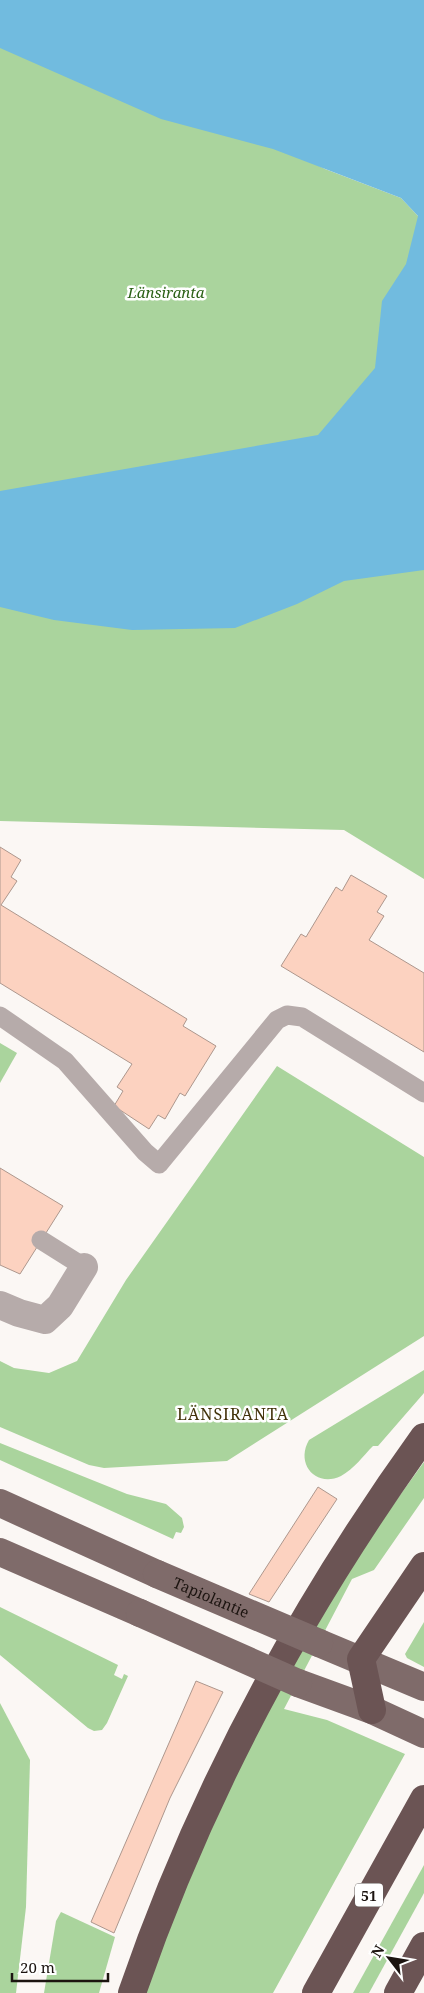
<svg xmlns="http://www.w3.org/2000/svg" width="424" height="1993" viewBox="0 0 424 1993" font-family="'Noto Serif',serif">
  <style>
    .green { fill: #aad49d }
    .water { fill: #71bbdf }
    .building { fill: #fcd2c0; stroke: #ad978d }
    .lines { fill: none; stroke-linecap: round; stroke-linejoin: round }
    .lane { stroke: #b6abaa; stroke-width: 19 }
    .street { stroke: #b6abaa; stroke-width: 28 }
    .primary { stroke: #7f6b6a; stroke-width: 28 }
    .highway { stroke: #6b5454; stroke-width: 28 }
    .primary-bridge { stroke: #7f6b6a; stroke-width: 28 }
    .labels { text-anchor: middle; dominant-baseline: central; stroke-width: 5; stroke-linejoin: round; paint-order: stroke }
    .shield { fill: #fff; stroke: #605a58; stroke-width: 1 }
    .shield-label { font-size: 14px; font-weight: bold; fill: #1c1410 }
    .park-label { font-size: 15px; font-style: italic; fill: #2b6117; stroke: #fff }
    .street-label { font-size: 15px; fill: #1c1410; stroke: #fff }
    .neighbourhood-label { font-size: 16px; letter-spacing: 1px; fill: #42330a; stroke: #fff }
  </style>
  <rect width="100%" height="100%" fill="#fbf7f4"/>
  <g class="green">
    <path d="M0 0 325 169 401 198 418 216 424 519V879L344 830 0 821Z"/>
    <path d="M0 1043 17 1053 0 1083Z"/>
    <path d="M277 1066 424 1157V1336L227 1461 104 1468 89 1465 0 1427V1361L14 1368 49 1373 77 1361 126 1280Z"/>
    <path d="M424 1370V1393L378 1446H373C363 1456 354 1469 341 1476 316 1488 295 1464 309 1440Z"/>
    <path d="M0 1443 127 1494 166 1504 182 1518 184 1527 181 1533 176 1532 173 1539 0 1460Z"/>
    <path d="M424 1462V1498L374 1570 352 1579 284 1709 327 1720 405 1754 273 1993H144L189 1875 262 1716 337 1590 382 1520Z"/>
    <path d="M0 1607 118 1665 114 1675 122 1679 124 1674 128 1676 107 1723 102 1730 94 1731 88 1728 0 1655Z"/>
    <path d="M424 1622V1667L407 1658 405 1654Z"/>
    <path d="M0 1703 30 1760 26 1907 16 1993H0Z"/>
    <path d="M424 1865V1893L369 1993H353Z"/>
    <path d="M61 1912 115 1937 99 1993H44L56 1921Z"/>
  </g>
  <path class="water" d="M0 0H424V570L344 581 297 604 235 628 132 630 54 620 0 607V491L318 435 375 368 382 301 406 264 418 216 401 198 273 149 161 119 0 48Z"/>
  <g class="building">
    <path d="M0 847 21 860 11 877 17 881 1 905 187 1019 183 1026 216 1046 185 1096 180 1093 165 1119 158 1115 149 1129 114 1106 123 1091 117 1087 132 1064 0 983Z"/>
    <path d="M351 875 387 896 377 912 384 916 369 940 424 973V1052L281 966 301 934 306 937 336 887 342 891Z"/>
    <path d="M0 1168 63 1206 20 1274 0 1265Z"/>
    <path d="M318 1487 337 1499 269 1602 249 1594Z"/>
    <path d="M196 1681 223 1692 170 1798 114 1933 91 1922Z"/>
  </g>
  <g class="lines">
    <g class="lane">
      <path d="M0 1016 65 1061 145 1152 159 1164 277 1020 287 1015 302 1017 424 1093"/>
      <path d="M41 1240 84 1267"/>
    </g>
    <path class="street" d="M0 1305 19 1313 45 1320 60 1306 84 1267"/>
    <g class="primary">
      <path d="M0 1503 157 1574"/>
      <path d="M0 1552 140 1613"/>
      <path d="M319 1643 424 1687"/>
      <path d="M298 1683 372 1710 424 1734"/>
    </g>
    <g class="highway">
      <path d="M372 1710 361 1659 424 1566"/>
      <path d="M132 1993C201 1792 300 1609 424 1437"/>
      <path d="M316 1993 424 1799"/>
      <path d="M398 1993 424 1946"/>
    </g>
    <g class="primary-bridge">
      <path id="s1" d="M157 1574 319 1643"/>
      <path d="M140 1613 298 1683"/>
    </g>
  </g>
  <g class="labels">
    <rect class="shield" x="355" y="1883.5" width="28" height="23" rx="4"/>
    <g class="shield-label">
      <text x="369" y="1895">51</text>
    </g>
    <g class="park-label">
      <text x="166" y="292">Länsiranta</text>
    </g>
    <g class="street-label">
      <text stroke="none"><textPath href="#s1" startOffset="59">Tapiolantie</textPath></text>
    </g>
    <g class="neighbourhood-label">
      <text x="233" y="1414">LÄNSIRANTA</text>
    </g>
  </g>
  <g transform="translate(389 1958) rotate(301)" stroke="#ffffff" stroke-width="4" paint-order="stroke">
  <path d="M0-4L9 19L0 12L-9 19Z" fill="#1c1410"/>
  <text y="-8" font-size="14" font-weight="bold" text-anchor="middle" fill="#1c1410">N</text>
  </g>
  <path d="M12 1973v8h96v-8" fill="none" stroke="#1c1410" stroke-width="2.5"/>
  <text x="20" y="1973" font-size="15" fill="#1c1410" stroke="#ffffff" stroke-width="4" paint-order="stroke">20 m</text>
</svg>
